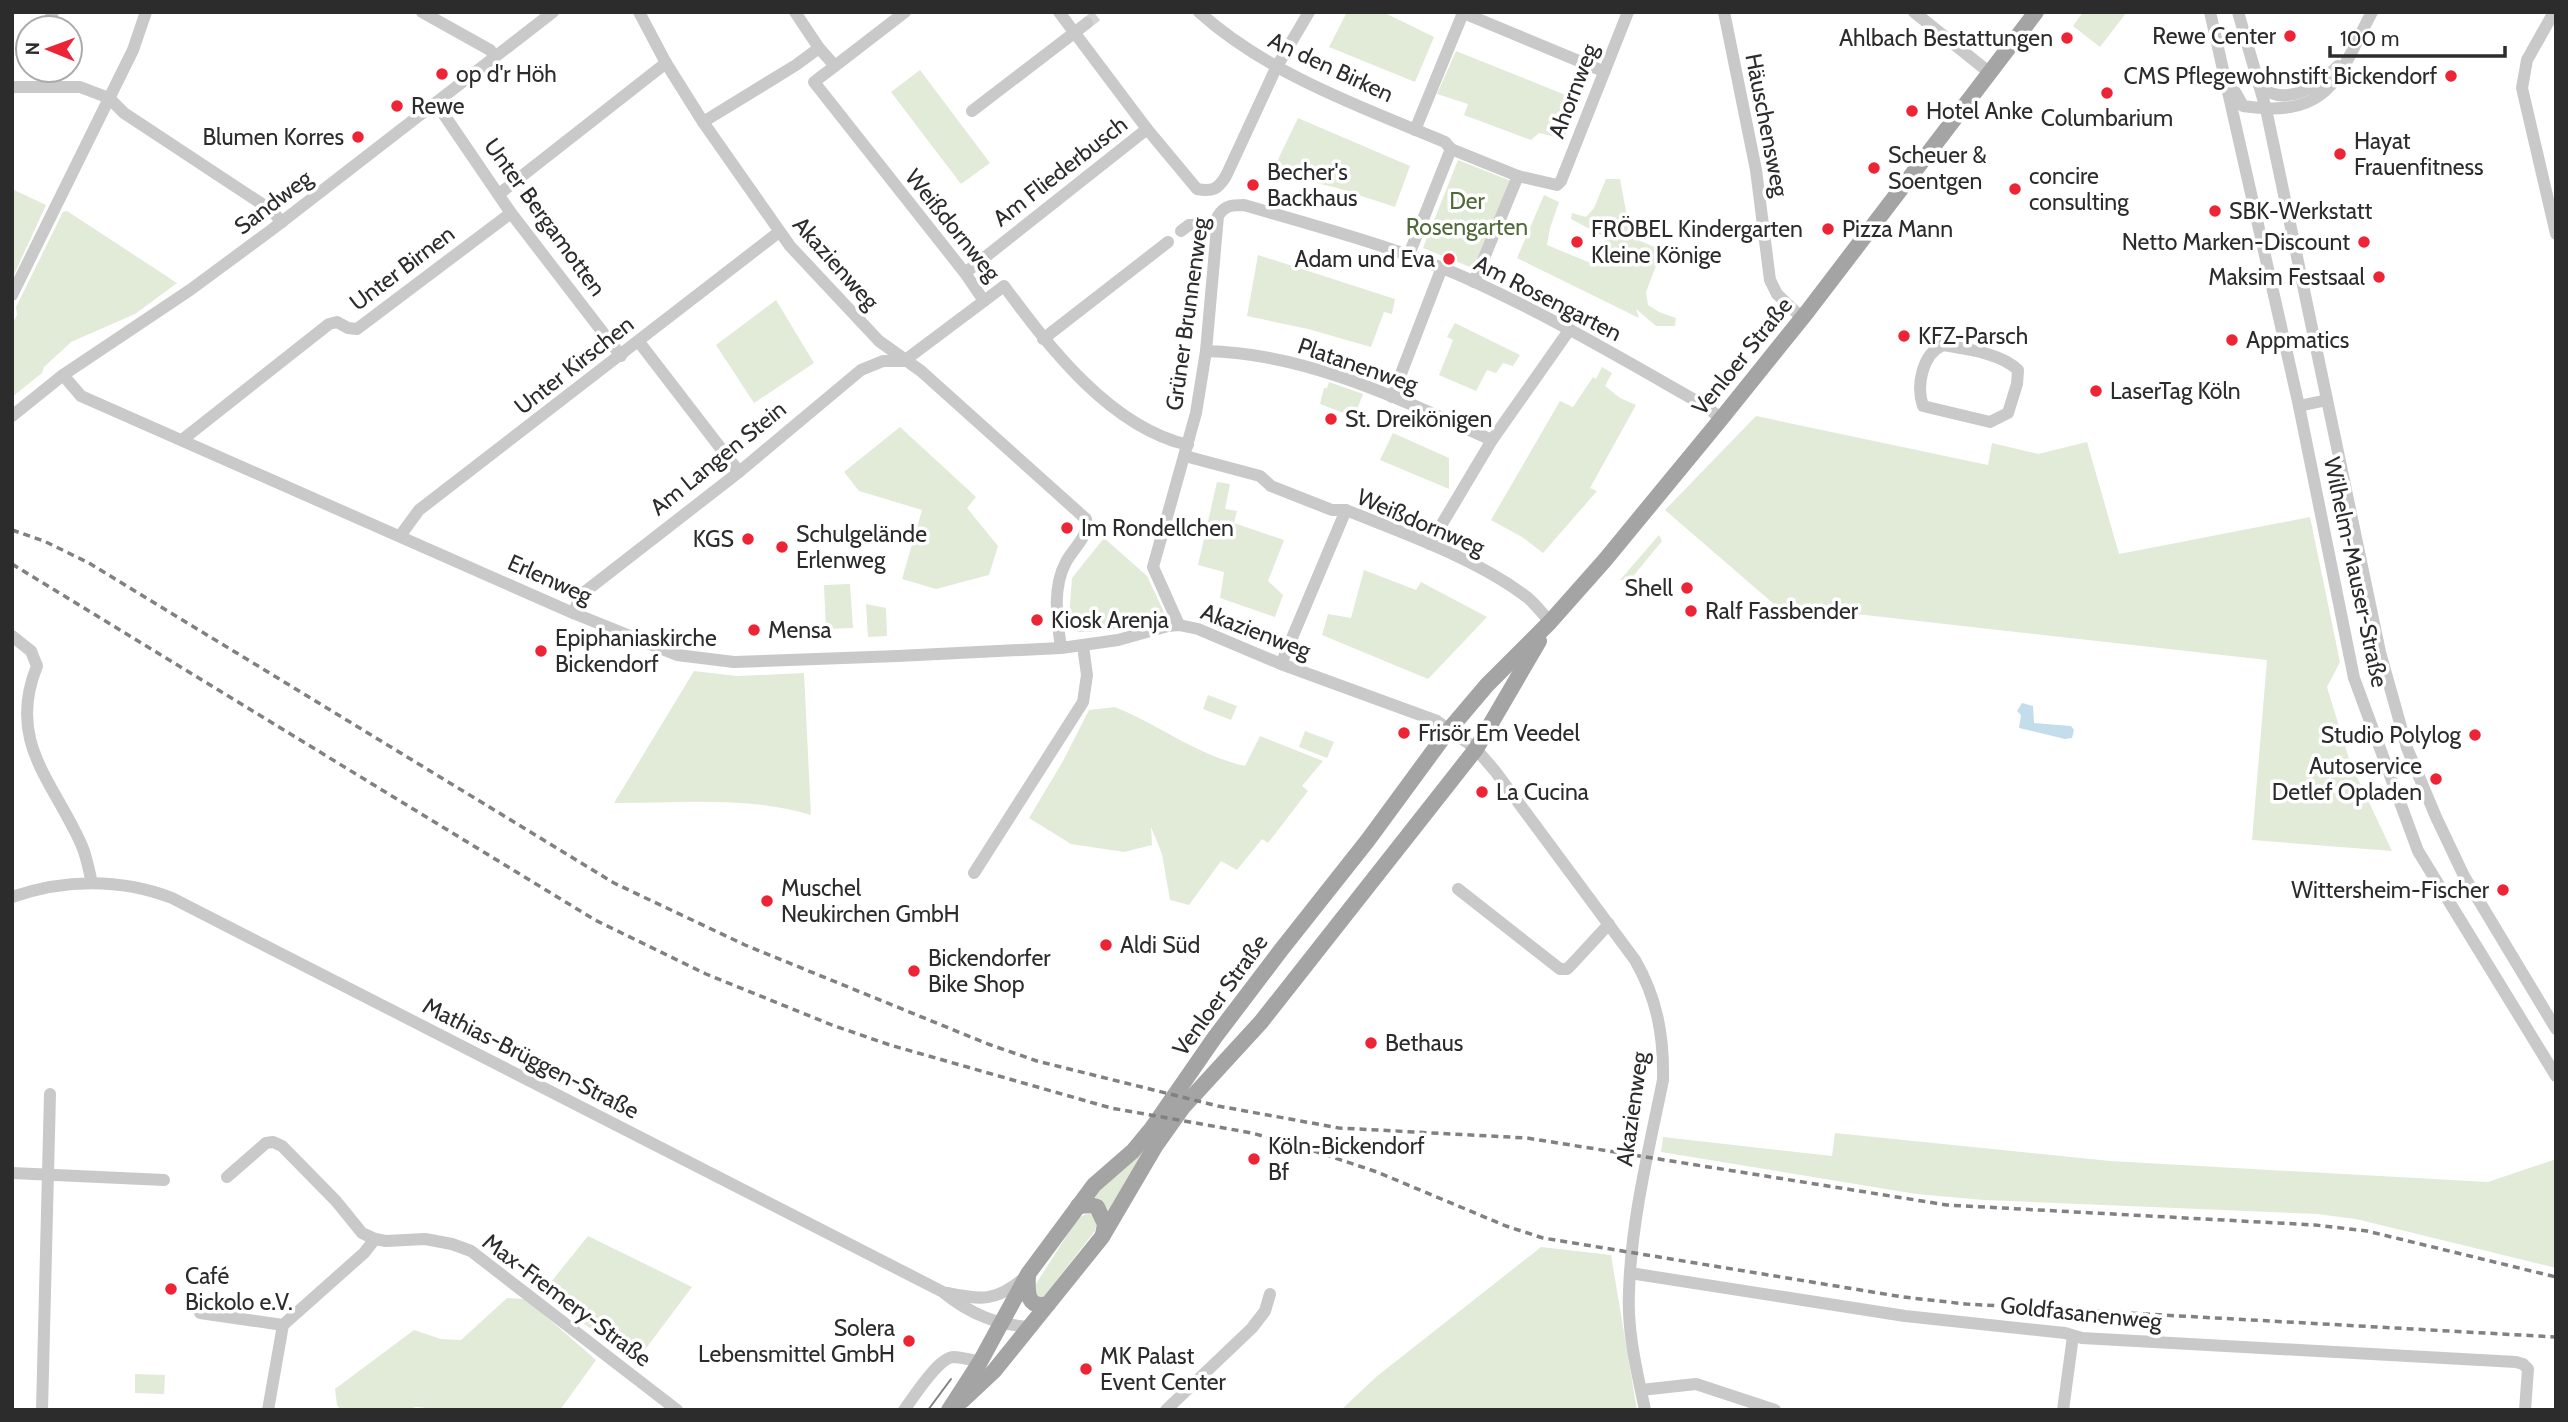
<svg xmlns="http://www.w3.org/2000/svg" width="2568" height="1422" viewBox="0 0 2568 1422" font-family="Cabin,sans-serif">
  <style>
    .green { fill: #e2ebd8 }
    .water { fill: #c3ddec }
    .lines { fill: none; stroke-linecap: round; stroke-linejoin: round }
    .minor-tunnel { stroke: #d5d5d5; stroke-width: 12; stroke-dasharray: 12 6; stroke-linecap: butt }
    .minor { stroke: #c9c9c9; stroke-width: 12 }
    .major { stroke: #a4a4a4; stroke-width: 16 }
    .tram { stroke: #818181; stroke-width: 2 }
    .rail { stroke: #818181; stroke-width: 3.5; stroke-dasharray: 7 5; stroke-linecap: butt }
    .poi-dot { fill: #ed2436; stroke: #fff; stroke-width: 2.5 }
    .labels { text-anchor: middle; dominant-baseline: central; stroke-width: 7; stroke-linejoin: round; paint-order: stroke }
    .poi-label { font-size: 23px; fill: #2c2c2c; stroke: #fff; text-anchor: start }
    .street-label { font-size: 23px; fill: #2c2c2c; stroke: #fff }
    .park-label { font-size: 23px; fill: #506938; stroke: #fff }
  </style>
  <rect width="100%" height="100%" fill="#fff"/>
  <g class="green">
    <path d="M1347 12H1383L1434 37 1415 82 1329 47Z"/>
    <path d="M2083 12H2127L2100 47 2073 26Z"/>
    <path d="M1456 51 1573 98 1570 108 1574 111 1564 139 1539 133 1531 140 1464 115 1468 104 1437 94Z"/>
    <path d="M920 70 990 163 961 184 891 92Z"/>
    <path d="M1298 118 1410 166 1395 207 1337 188 1272 172Z"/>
    <path d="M1458 160 1511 181 1475 269 1423 248Z"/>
    <path d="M1606 179H1620L1629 227 1640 241 1662 250 1646 292 1648 305 1659 312 1676 318 1675 326H1656L1636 309 1639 318 1517 258 1544 195 1559 202 1550 228 1547 245 1593 264 1600 262 1608 250 1602 246 1605 240 1601 235 1571 219 1572 213 1586 217 1594 208Z"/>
    <path d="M12 189 46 205 12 279Z"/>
    <path d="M67 211 177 283 135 314 71 342 44 367 42 373 12 397V325L17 315 16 307 63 212Z"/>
    <path d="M1258 255 1395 299 1392 314 1384 312 1371 347 1308 329 1247 316Z"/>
    <path d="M776 300 814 363 754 403 716 345Z"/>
    <path d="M1455 323 1520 355 1513 366 1503 363 1496 373 1487 370 1476 391 1439 375 1453 340 1447 337Z"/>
    <path d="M1602 367 1612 373 1605 386 1620 398 1636 405 1590 488 1597 491 1543 553 1522 537 1491 520 1560 401 1573 407 1593 377 1596 379Z"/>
    <path d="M1329 382 1363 394 1354 417 1320 404 1324 388H1327Z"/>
    <path d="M1756 416 1988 465 1992 443 2038 454 2087 442 2119 554 2310 517 2340 662 2327 687 2350 762 2392 851 2252 840 2267 660 1775 605 1665 510Z"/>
    <path d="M900 427 976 497 967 508 998 546 989 575 936 589 902 579 922 510 859 491 844 472Z"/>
    <path d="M1393 433 1449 458V489L1380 460Z"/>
    <path d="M1217 482 1230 484 1225 509 1237 511 1234 523 1284 540 1268 581 1283 595 1275 617 1220 598 1224 572 1198 565Z"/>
    <path d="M1659 535 1662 541 1630 580H1620Z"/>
    <path d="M1104 538 1147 576 1164 612C1135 625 1110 633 1077 632L1069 617 1072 578Z"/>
    <path d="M1364 570 1416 590 1421 582 1487 617 1428 679 1322 635 1328 614 1351 618Z"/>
    <path d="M850 584 853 628 826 629 824 585Z"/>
    <path d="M866 604 886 608 887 636 868 637Z"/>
    <path d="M694 671 737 676 804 673 811 815C751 796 678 803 614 803Z"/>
    <path d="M1208 695 1237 706 1231 720 1203 709Z"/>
    <path d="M1115 707C1159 725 1197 755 1245 766L1260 736 1323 761 1302 786 1308 791 1268 843 1262 839 1237 870 1221 861 1189 905 1170 900 1162 854 1151 827 1152 845 1124 852 1071 844 1029 818 1063 761 1089 710Z"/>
    <path d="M1305 731 1334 742 1327 758 1299 747Z"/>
    <path d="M1835 1133 2110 1161 2488 1182 2556 1159V1268L2356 1219 2317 1214 1984 1200 1916 1194 1661 1152 1663 1137 1832 1156Z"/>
    <path d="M1148 1145 1130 1175 1110 1215 1106 1207 1094 1196Z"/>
    <path d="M1088 1213 1094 1216 1097 1223 1095 1231 1042 1299 1035 1295 1034 1287 1078 1218Z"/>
    <path d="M588 1236 692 1287 635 1363 543 1292Z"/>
    <path d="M1541 1247 1611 1255 1637 1410H1341L1376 1377Z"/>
    <path d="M507 1298 526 1299 596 1360 560 1410H447L416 1407 406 1410H341L337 1405 335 1389 414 1330 441 1339 461 1340Z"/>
    <path d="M135 1374 165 1375 164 1394 135 1393Z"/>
  </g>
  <path class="water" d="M2022 703 2033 706 2034 723 2071 726 2074 730 2072 738 2065 739 2019 728 2021 715 2017 711Z"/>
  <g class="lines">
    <path class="minor-tunnel" d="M1087 23 1101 12"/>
    <g class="minor">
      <path d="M422 12 490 50 495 57"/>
      <path d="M639 12 666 63 703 122 790 246 879 341 921 371 1086 519C1090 536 1074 547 1066 562 1052 588 1057 619 1061 648"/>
      <path d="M795 12 819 48"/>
      <path d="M1059 12 1147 129 1197 189C1213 192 1218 189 1226 176L1276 68 1309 12"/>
      <path d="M1199 12C1268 74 1361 107 1445 142L1451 149 1518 176 1557 185 1561 181 1628 12"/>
      <path d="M1461 12 1603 71"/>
      <path d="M1724 12 1756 170 1770 280 1777 294 1802 318"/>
      <path d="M1914 12 1990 73"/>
      <path d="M2210 12 2299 406 2354 678 2418 851 2556 1076"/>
      <path d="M2238 12 2266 109 2380 652 2407 748 2436 817 2464 876 2556 1029"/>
      <path d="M2554 12 2527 60 2522 88 2556 234"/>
      <path d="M46 28 53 12"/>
      <path d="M835 66 814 82 965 273 984 301 1004 286C1049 347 1110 427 1188 445"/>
      <path d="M2259 85C2283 109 2319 86 2338 66"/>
      <path d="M12 87H80L109 98 124 113 271 210 282 222"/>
      <path d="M2234 90 2243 106C2331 119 2337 78 2372 12"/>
      <path d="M436 103 511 213 621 356"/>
      <path d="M972 111 1087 23"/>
      <path d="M703 122 796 65 819 48 835 66 905 12"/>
      <path d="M1415 130 1463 13"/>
      <path d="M499 194 666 63"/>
      <path d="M1181 231 1189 225 1216 224"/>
      <path d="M1408 257 1451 149"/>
      <path d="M965 273 1147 129"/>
      <path d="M1474 282 1518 176"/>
      <path d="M12 295 133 50 146 12"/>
      <path d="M1043 339 1168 242"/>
      <path d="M639 342 739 472"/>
      <path d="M1943 345C1966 349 2001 353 2018 370L2017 384 2008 413 1990 422 1923 406C1916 386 1922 354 1943 345Z"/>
      <path d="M1206 351C1307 353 1401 400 1492 440"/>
      <path d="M63 375 81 396 573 613 677 655 734 662 898 656 1061 648 1118 640 1168 626 1179 625 1198 629 1281 664 1437 721 1476 749 1495 771 1635 960C1657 998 1664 1036 1663 1080 1649 1149 1631 1221 1629 1292 1627 1332 1637 1371 1645 1410"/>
      <path d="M1392 397 1441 270"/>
      <path d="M2299 406 2327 400"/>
      <path d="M12 416 63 375 190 290 270 231 553 12"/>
      <path d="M182 440 329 324 337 322 348 328 357 329 511 213"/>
      <path d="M1185 456 1260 476 1271 486 1332 510H1346C1405 534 1478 559 1528 598 1536 605 1543 614 1550 622"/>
      <path d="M400 536 419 510 779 232"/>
      <path d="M1430 544 1492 440 1570 329"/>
      <path d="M573 613 582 594 739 472 861 370 883 361H904L984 301"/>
      <path d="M1179 625 1153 567 1196 413 1206 351 1218 216C1225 205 1232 205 1244 205 1322 228 1404 249 1477 283 1557 320 1631 364 1707 407L1721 419"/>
      <path d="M12 636 31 651 37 666C6 742 54 782 82 846 87 858 89 871 92 883"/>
      <path d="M1281 664 1346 510"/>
      <path d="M974 873 1083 702 1087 675 1083 646"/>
      <path d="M1458 889 1560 969H1567L1573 963 1609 924"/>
      <path d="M12 897C64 879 120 878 172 898L943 1292C970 1314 997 1325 1031 1327"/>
      <path d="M12 1173 164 1180"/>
      <path d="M227 1177 266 1143 273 1142 282 1146 336 1201 362 1233 375 1239 386 1241 425 1239 452 1244 471 1251 677 1410"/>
      <path d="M1630 1273 1905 1316 2065 1333 2082 1338 2516 1362 2523 1364 2528 1369 2525 1410"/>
      <path d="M947 1293C981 1300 996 1302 1024 1278"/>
      <path d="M200 1313 283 1325"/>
      <path d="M1641 1390 1696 1384 1775 1410"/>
      <path d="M42 1410 50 1094"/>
      <path d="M268 1410 283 1325 364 1253 375 1239"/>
      <path d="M904 1410C913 1398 938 1358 953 1357 961 1357 972 1360 980 1362"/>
      <path d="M1166 1410 1252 1328 1265 1311 1270 1294"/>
      <path d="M2063 1410 2073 1336"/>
    </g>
    <g class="major">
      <path d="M1078 1206 1090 1205 1097 1207 1105 1224 1103 1235"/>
      <path d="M1028 1276C1027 1293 1027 1309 1048 1304"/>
      <path d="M962 1401 994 1371 1102 1237 1156 1145 1183 1107 1261 1022 1476 749 1539 641"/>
      <path d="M949 1410 980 1362 1028 1274 1094 1185 1133 1151 1152 1128 1215 1037 1281 950 1368 840 1448 731 1487 685 1550 622 1605 560 1721 419 1807 312 2036 12"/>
    </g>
    <path class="tram" d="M928 1410 951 1379"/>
    <g class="rail">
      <path d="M12 530 44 541 89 563 614 883 745 945 988 1044 1037 1061 1218 1106 1339 1128 1527 1138 1947 1205 2315 1225 2367 1231 2556 1277"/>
      <path d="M12 564 595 920 706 974 832 1025 890 1045 1111 1108 1252 1133 1302 1147 1377 1172 1506 1226 1543 1238 1903 1297 1966 1304 2556 1337"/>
    </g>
  </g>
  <g class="poi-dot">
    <circle cx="2290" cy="36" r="7"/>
    <circle cx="2067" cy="38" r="7"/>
    <circle cx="442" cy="74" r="7"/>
    <circle cx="2451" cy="76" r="7"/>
    <circle cx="2107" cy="93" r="7"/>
    <circle cx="397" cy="106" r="7"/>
    <circle cx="1912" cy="111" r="7"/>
    <circle cx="358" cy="137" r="7"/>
    <circle cx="2340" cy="154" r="7"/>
    <circle cx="1874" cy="168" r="7"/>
    <circle cx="1253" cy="185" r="7"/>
    <circle cx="2015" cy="189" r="7"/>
    <circle cx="2215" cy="211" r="7"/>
    <circle cx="1828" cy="229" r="7"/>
    <circle cx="1577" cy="242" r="7"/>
    <circle cx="2364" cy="242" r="7"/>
    <circle cx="1449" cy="259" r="7"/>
    <circle cx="2379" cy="277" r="7"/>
    <circle cx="1904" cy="336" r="7"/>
    <circle cx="2232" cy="340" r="7"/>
    <circle cx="2096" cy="391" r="7"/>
    <circle cx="1331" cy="419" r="7"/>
    <circle cx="1067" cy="528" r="7"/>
    <circle cx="748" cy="539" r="7"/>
    <circle cx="782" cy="547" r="7"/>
    <circle cx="1687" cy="588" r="7"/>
    <circle cx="1691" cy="611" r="7"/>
    <circle cx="1037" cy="620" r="7"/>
    <circle cx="754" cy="630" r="7"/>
    <circle cx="541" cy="651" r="7"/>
    <circle cx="1404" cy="733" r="7"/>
    <circle cx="2475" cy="735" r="7"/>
    <circle cx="2436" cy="779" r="7"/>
    <circle cx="1482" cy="792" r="7"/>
    <circle cx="2503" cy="890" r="7"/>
    <circle cx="767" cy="901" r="7"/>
    <circle cx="1106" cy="945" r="7"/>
    <circle cx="914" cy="971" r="7"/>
    <circle cx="1371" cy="1043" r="7"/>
    <circle cx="1254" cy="1159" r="7"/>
    <circle cx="171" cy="1289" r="7"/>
    <circle cx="909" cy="1341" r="7"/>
    <circle cx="1086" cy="1369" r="7"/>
  </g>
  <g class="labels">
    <g class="poi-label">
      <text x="2276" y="36" text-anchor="end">Rewe Center</text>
      <text x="2053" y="38" text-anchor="end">Ahlbach Bestattungen</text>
      <text x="456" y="74">op d'r Höh</text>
      <text x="2437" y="76" text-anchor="end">CMS Pflegewohnstift Bickendorf</text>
      <text x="411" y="106">Rewe</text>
      <text x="1926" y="111">Hotel Anke</text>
      <text x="2107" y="118" text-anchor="middle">Columbarium</text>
      <text x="344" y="137" text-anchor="end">Blumen Korres</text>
      <text x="2354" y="141">Hayat<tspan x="2354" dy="26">Frauenfitness</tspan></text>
      <text x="1888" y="155">Scheuer &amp;<tspan x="1888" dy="26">Soentgen</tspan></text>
      <text x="1267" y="172">Becher's<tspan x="1267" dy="26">Backhaus</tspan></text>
      <text x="2029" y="176">concire<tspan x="2029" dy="26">consulting</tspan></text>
      <text x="2229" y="211">SBK-Werkstatt</text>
      <text x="1591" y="229">FRÖBEL Kindergarten<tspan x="1591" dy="26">Kleine Könige</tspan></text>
      <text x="1842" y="229">Pizza Mann</text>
      <text x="2350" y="242" text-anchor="end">Netto Marken-Discount</text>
      <text x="1435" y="259" text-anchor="end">Adam und Eva</text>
      <text x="2365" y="277" text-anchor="end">Maksim Festsaal</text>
      <text x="1918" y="336">KFZ-Parsch</text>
      <text x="2246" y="340">Appmatics</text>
      <text x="2110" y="391">LaserTag Köln</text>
      <text x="1345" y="419">St. Dreikönigen</text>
      <text x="1081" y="528">Im Rondellchen</text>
      <text x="796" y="534">Schulgelände<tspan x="796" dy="26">Erlenweg</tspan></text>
      <text x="734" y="539" text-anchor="end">KGS</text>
      <text x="1673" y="588" text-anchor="end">Shell</text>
      <text x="1705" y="611">Ralf Fassbender</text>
      <text x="1051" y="620">Kiosk Arenja</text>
      <text x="768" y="630">Mensa</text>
      <text x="555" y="638">Epiphaniaskirche<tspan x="555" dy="26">Bickendorf</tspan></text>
      <text x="1418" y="733">Frisör Em Veedel</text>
      <text x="2461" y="735" text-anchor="end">Studio Polylog</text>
      <text x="2422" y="766" text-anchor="end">Autoservice<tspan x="2422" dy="26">Detlef Opladen</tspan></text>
      <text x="1496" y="792">La Cucina</text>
      <text x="781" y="888">Muschel<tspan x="781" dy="26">Neukirchen GmbH</tspan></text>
      <text x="2489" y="890" text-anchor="end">Wittersheim-Fischer</text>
      <text x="1120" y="945">Aldi Süd</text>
      <text x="928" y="958">Bickendorfer<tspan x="928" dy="26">Bike Shop</tspan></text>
      <text x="1385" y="1043">Bethaus</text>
      <text x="1268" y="1146">Köln-Bickendorf<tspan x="1268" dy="26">Bf</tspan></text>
      <text x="185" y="1276">Café<tspan x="185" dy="26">Bickolo e.V.</tspan></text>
      <text x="895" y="1328" text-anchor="end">Solera<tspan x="895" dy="26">Lebensmittel GmbH</tspan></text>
      <text x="1100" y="1356">MK Palast<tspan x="1100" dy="26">Event Center</tspan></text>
    </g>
    <g class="street-label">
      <text transform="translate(1331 67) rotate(25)">An den Birken</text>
      <text transform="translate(1573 91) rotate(-69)">Ahornweg</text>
      <text transform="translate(1767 125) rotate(79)">Häuschensweg</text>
      <text transform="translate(1060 171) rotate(-38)">Am Fliederbusch</text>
      <text transform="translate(273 202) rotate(-37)">Sandweg</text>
      <text transform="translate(545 217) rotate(54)">Unter Bergamotten</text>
      <text transform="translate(953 225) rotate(51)">Weißdornweg</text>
      <text transform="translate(836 263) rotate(48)">Akazienweg</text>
      <text transform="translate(402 268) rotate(-37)">Unter Birnen</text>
      <text transform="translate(1548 298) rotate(27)">Am Rosengarten</text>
      <text transform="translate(1187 314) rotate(-82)">Grüner Brunnenweg</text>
      <text transform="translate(1742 356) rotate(-51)">Venloer Straße</text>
      <text transform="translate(574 365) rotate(-38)">Unter Kirschen</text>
      <text transform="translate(1358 365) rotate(19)">Platanenweg</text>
      <text transform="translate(718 458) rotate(-39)">Am Langen Stein</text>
      <text transform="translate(1421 522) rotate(23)">Weißdornweg</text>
      <text transform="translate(2356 572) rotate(78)">Wilhelm-Mauser-Straße</text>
      <text transform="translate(550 579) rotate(24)">Erlenweg</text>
      <text transform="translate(1256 631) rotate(21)">Akazienweg</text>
      <text transform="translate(1220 995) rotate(-54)">Venloer Straße</text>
      <text transform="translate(531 1058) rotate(27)">Mathias-Brüggen-Straße</text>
      <text transform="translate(1632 1109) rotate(-82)">Akazienweg</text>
      <text transform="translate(567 1300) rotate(37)">Max-Fremery-Straße</text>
      <text transform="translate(2081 1313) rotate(6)">Goldfasanenweg</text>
    </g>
    <g class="park-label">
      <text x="1467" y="201">Der<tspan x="1467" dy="26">Rosengarten</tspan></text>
    </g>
  </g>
  <rect width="2568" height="1422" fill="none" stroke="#2c2c2c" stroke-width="28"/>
  <g transform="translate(49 49) rotate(271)"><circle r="33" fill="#ffffff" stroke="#ababab" stroke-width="2"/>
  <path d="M0-5L12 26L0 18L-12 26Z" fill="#ed2436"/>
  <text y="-10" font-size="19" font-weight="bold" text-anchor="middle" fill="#2c2c2c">N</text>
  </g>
  <path d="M2330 46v10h175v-10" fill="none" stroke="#2c2c2c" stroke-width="3.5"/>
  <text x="2340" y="46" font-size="21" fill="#2c2c2c" stroke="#ffffff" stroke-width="5" paint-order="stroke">100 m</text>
</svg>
